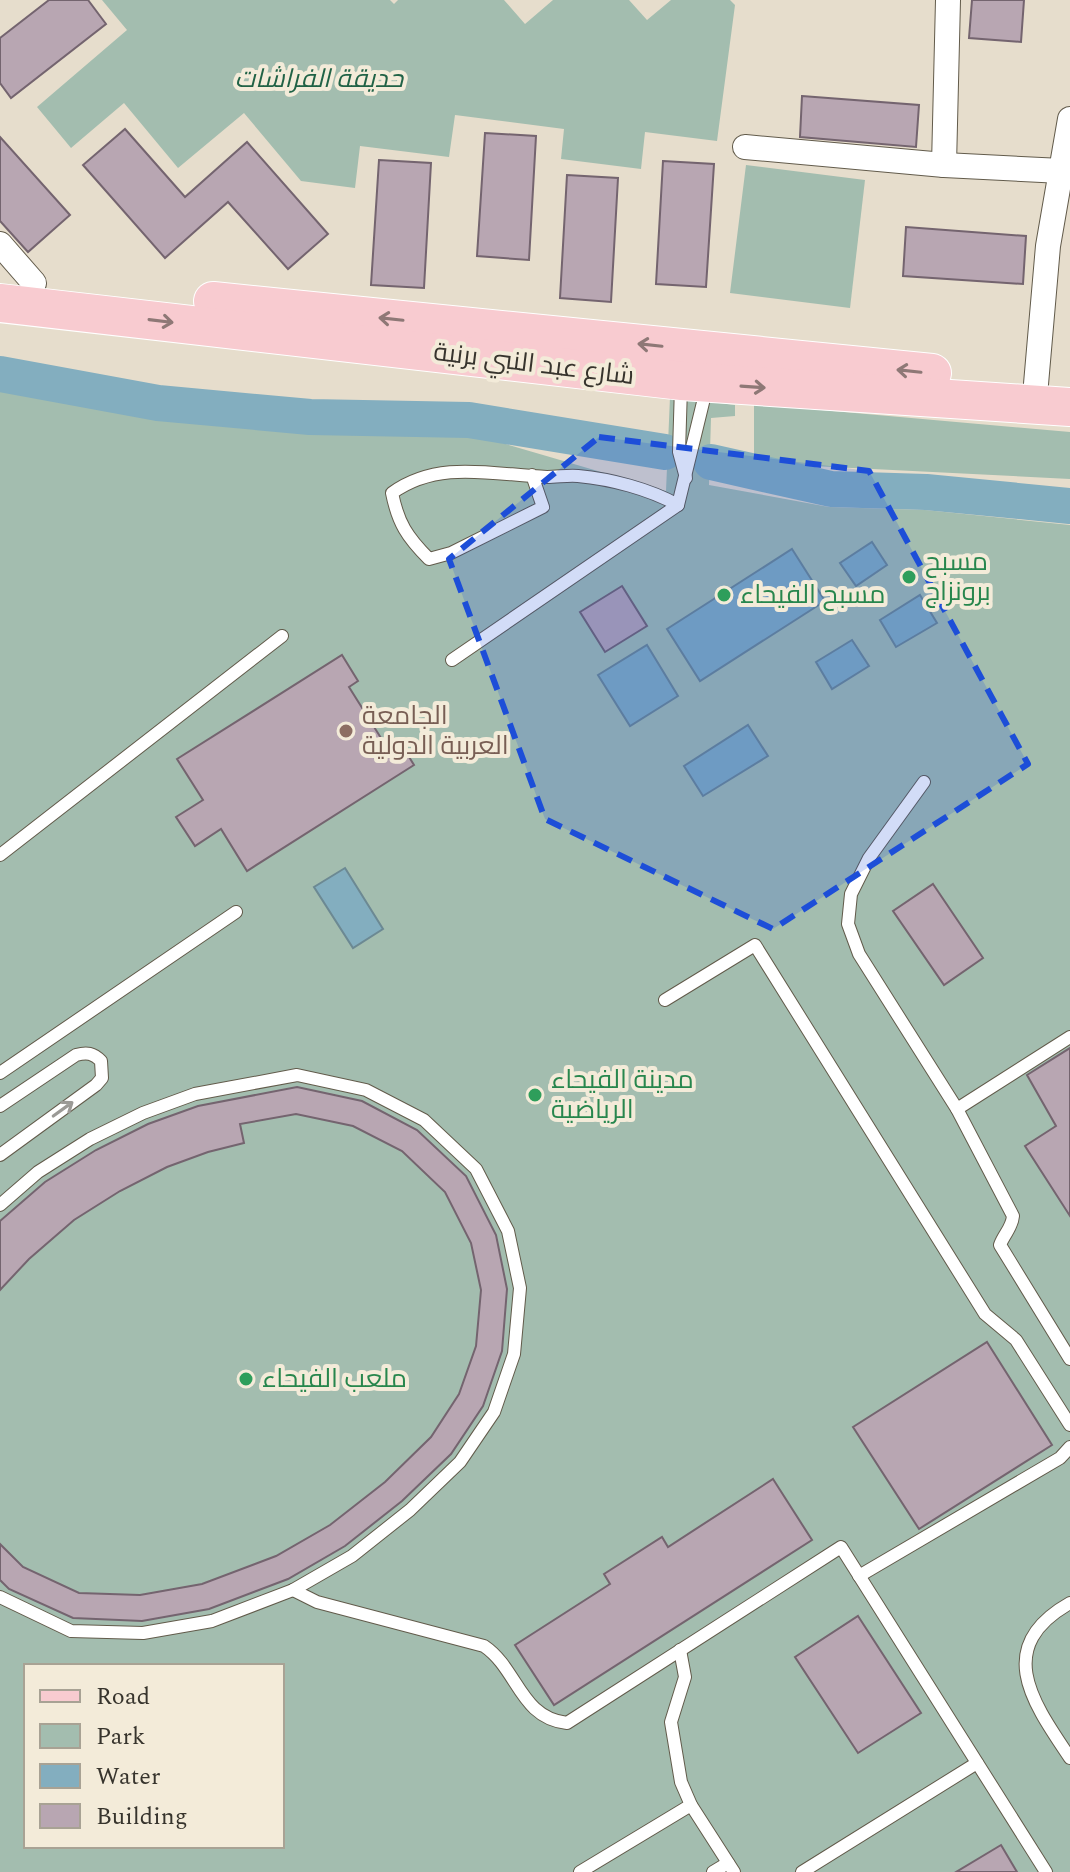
<svg xmlns="http://www.w3.org/2000/svg" width="1070" height="1872" viewBox="0 0 1070 1872" font-family="Spectral,Cairo,serif">
  <style>
    .green { fill: #a3bdaf; fill-rule: evenodd }
    .water { fill: #83aebf; stroke: #6c8993; stroke-width: 2 }
    .lines { fill: none; stroke-linecap: round; stroke-linejoin: round }
    .river { stroke: #83aebf; stroke-width: 36 }
    .building { fill: #b8a6b2; stroke: #74646f; stroke-width: 2 }
    .lane-casing { stroke: #625b4b; stroke-width: 14 }
    .street-casing { stroke: #625b4b; stroke-width: 26 }
    .primary-casing { stroke: #fff; stroke-width: 40 }
    .lane { stroke: #fff; stroke-width: 12 }
    .street { stroke: #fff; stroke-width: 24 }
    .primary { stroke: #f8cbd0; stroke-width: 38 }
    .oneway { stroke: #8e7876 }
    .oneway2 { stroke: #9b9a96 }
    .marked { fill: #1d4ed8; fill-opacity: 0.2; stroke: #1d4ed8; stroke-width: 6; stroke-dasharray: 16 10; stroke-linejoin: round }
    .leisure-dot { fill: #2e9e5b; stroke: #f3ebd9; stroke-width: 3 }
    .education-dot { fill: #8d6e63; stroke: #f3ebd9; stroke-width: 3 }
    .labels { text-anchor: middle; dominant-baseline: central; stroke-width: 8; stroke-linejoin: round; paint-order: stroke }
    .park-label { font-size: 26px; font-style: italic; fill: #206246; stroke: #f3ebd9 }
    .street-label { font-size: 26px; fill: #37342d; stroke: #f3ebd9 }
    .leisure-label { font-size: 26px; fill: #27864d; stroke: #f3ebd9; text-anchor: start }
    .education-label { font-size: 26px; fill: #785e54; stroke: #f3ebd9; text-anchor: start }
  </style>
  <rect width="100%" height="100%" fill="#e6ddcc"/>
  <g class="green">
    <path d="M102 0H390L394 4 398 0H504L525 24 553 0H629L647 20 671 0H730L735 5 717 141 645 132 641 169 561 159 564 129 455 115 449 157 360 146 355 188 301 181 244 113 178 168 124 103 71 148 37 107 127 30Z"/>
    <path d="M746 165 865 180 850 308 730 293Z"/>
    <path d="M0 388 156 416 310 431 468 433 666 491 670 397 735 405V416L711 418 709 485 829 507 925 510 1070 525V1872H0ZM26 1666H282V1846H26Z"/>
    <path d="M754 404 1070 432V479L754 463Z"/>
  </g>
  <g class="water">
    <path d="M872 542 887 565 856 586 840 563Z"/>
    <path d="M792 549 825 601 700 681 667 629Z"/>
    <path d="M920 595 937 623 896 647 880 620Z"/>
    <path d="M852 640 869 666 832 689 816 662Z"/>
    <path d="M647 645 678 696 630 726 598 675Z"/>
    <path d="M748 725 768 756 703 796 684 766Z"/>
    <path d="M345 868 383 929 353 948 314 887Z"/>
  </g>
  <g class="lines">
    <g class="river">
      <path d="M0 374 158 403 310 417 469 420 665 452"/>
      <path d="M711 462 831 489 926 492 1070 506"/>
    </g>
  </g>
  <g class="building">
    <path d="M49 0H88L106 24 11 98 0 83V38Z"/>
    <path d="M972 0H1024L1021 42 969 38Z"/>
    <path d="M802 96 919 105 916 147 800 137Z"/>
    <path d="M125 129 185 197 247 142 328 234 288 269 228 202 165 258 83 165Z"/>
    <path d="M485 133 536 136 529 260 477 256Z"/>
    <path d="M0 137 70 215 28 252 0 221Z"/>
    <path d="M379 160 431 163 424 288 371 285Z"/>
    <path d="M663 161 714 164 706 287 656 284Z"/>
    <path d="M567 175 618 178 611 302 560 298Z"/>
    <path d="M906 227 1026 236 1023 284 903 276Z"/>
    <path d="M622 586 647 626 605 652 580 612Z"/>
    <path d="M342 655 358 681 349 687 386 746 398 739 414 765 247 871 221 829 195 846 176 817 203 800 177 759Z"/>
    <path d="M933 884 983 958 944 985 893 911Z"/>
    <path d="M1070 1048V1216L1025 1146 1056 1126 1027 1075Z"/>
    <path d="M297 1087 362 1101 417 1130 466 1176 496 1235 507 1289 502 1351 483 1406 451 1454 402 1501 345 1546 288 1579 209 1609 142 1621 73 1618 9 1589 0 1580V1544L23 1567 79 1593 140 1595 202 1584 276 1556 330 1525 385 1482 431 1437 459 1394 476 1346 481 1290 471 1243 445 1192 402 1151 353 1126 296 1114 240 1124 244 1143 208 1152 167 1167 120 1191 74 1220 29 1259 0 1290V1221L45 1182 96 1150 148 1124 198 1106Z"/>
    <path d="M987 1342 1052 1445 919 1529 853 1427Z"/>
    <path d="M773 1479 812 1540 554 1705 515 1645 610 1584 604 1574 662 1537 668 1547Z"/>
    <path d="M858 1616 921 1713 858 1753 795 1657Z"/>
    <path d="M1001 1845 1017 1872H956Z"/>
  </g>
  <g class="lines">
    <g class="lane-casing">
      <g id="lane">
        <path d="M681 387 679 452 686 478"/>
        <path d="M532 475 543 507 451 553 429 559C407 537 398 523 392 493 439 459 494 475 547 477 558 477 568 475 578 476 611 479 649 489 678 505"/>
        <path d="M452 660 678 505 707 386"/>
        <path d="M924 782 869 858 851 894 848 924 859 954 957 1109 1013 1216C1012 1228 1004 1234 1000 1245L1070 1359"/>
        <path d="M0 855 282 636"/>
        <path d="M665 1000 755 945 985 1314 1016 1340 1070 1425"/>
        <path d="M0 1073 236 912"/>
        <path d="M0 1106 76 1055C87 1052 93 1053 101 1061L102 1078 96 1085 0 1155"/>
        <path d="M957 1109 1070 1037"/>
        <path d="M0 1205 38 1172 90 1139 143 1113 195 1094 297 1075 366 1090 424 1120 476 1169 508 1231 520 1288 514 1354 494 1412 460 1462 410 1510 352 1556 293 1590 212 1621 143 1633 71 1631 0 1597"/>
        <path d="M859 1576 1060 1458 1070 1447"/>
        <path d="M293 1590 317 1602 484 1646C518 1669 520 1718 567 1723L841 1547 1046 1872"/>
        <path d="M1070 1603C992 1647 1033 1703 1070 1758"/>
        <path d="M680 1650 685 1677 671 1722 681 1782 691 1805 734 1872"/>
        <path d="M580 1872 691 1805"/>
        <path d="M713 1872 728 1863"/>
        <path d="M802 1872 977 1763"/>
      </g>
    </g>
    <g class="street-casing">
      <g id="street">
        <path d="M745 147 944 165 1062 171"/>
        <path d="M944 165 948 0"/>
        <path d="M0 244 34 283"/>
        <path d="M1036 384 1048 246 1070 119"/>
      </g>
    </g>
    <g class="primary-casing">
      <g id="primary">
        <path d="M213 301 932 373"/>
        <path d="M0 303 682 381 1070 407"/>
      </g>
    </g>
    <use href="#lane" class="lane"/>
    <use href="#street" class="street"/>
    <use href="#primary" class="primary"/>
  </g>
  <defs><path id="oneway-shaft" d="M-6 0H5M1.5-3L5.5 0L1.5 3" fill="none" stroke-width="1.6" stroke-linecap="round" stroke-linejoin="round" transform="scale(2)"/></defs>
  <g class="oneway">
    <use href="#oneway-shaft" transform="translate(391 319) rotate(-174)"/>
    <use href="#oneway-shaft" transform="translate(161 321) rotate(7)"/>
    <use href="#oneway-shaft" transform="translate(650 345) rotate(-174)"/>
    <use href="#oneway-shaft" transform="translate(909 371) rotate(-174)"/>
    <use href="#oneway-shaft" transform="translate(753 387) rotate(4)"/>
  </g>
  <use class="oneway2" href="#oneway-shaft" transform="translate(63 1109) rotate(-36)"/>
  <path class="marked" d="M599 437 869 471 1028 764 773 929 545 819 449 559Z"/>
  <g class="leisure-dot">
    <circle cx="909" cy="577" r="8"/>
    <circle cx="724" cy="595" r="8"/>
    <circle cx="535" cy="1095" r="8"/>
    <circle cx="246" cy="1379" r="8"/>
  </g>
  <circle class="education-dot" cx="346" cy="731" r="8"/>
  <g class="labels">
    <g class="park-label">
      <text x="319" y="79">حديقة الفراشات</text>
    </g>
    <g class="street-label">
      <text transform="translate(534 364) rotate(7)">شارع عبد النبي برنية</text>
    </g>
    <g class="leisure-label">
      <text x="925" y="562">مسبح<tspan x="925" dy="30">برونزاج</tspan></text>
      <text x="740" y="595">مسبح الفيحاء</text>
      <text x="551" y="1080">مدينة الفيحاء<tspan x="551" dy="30">الرياضية</tspan></text>
      <text x="262" y="1379">ملعب الفيحاء</text>
    </g>
    <g class="education-label">
      <text x="362" y="716">الجامعة<tspan x="362" dy="30">العربية الدولية</tspan></text>
    </g>
  </g>
  <rect x="24" y="1664" width="260" height="184" fill="#f3ebd9" stroke="#a8a294" stroke-width="2"/>
  <rect x="40" y="1690" width="40" height="12" fill="#f8cbd0" stroke="#a8a294" stroke-width="2"/>
  <text x="96" y="1704" font-size="24" fill="#37342d">Road</text>
  <rect x="40" y="1724" width="40" height="24" fill="#a3bdaf" stroke="#a8a294" stroke-width="2"/>
  <text x="96" y="1744" font-size="24" fill="#37342d">Park</text>
  <rect x="40" y="1764" width="40" height="24" fill="#83aebf" stroke="#a8a294" stroke-width="2"/>
  <text x="96" y="1784" font-size="24" fill="#37342d">Water</text>
  <rect x="40" y="1804" width="40" height="24" fill="#b8a6b2" stroke="#a8a294" stroke-width="2"/>
  <text x="96" y="1824" font-size="24" fill="#37342d">Building</text>
</svg>
